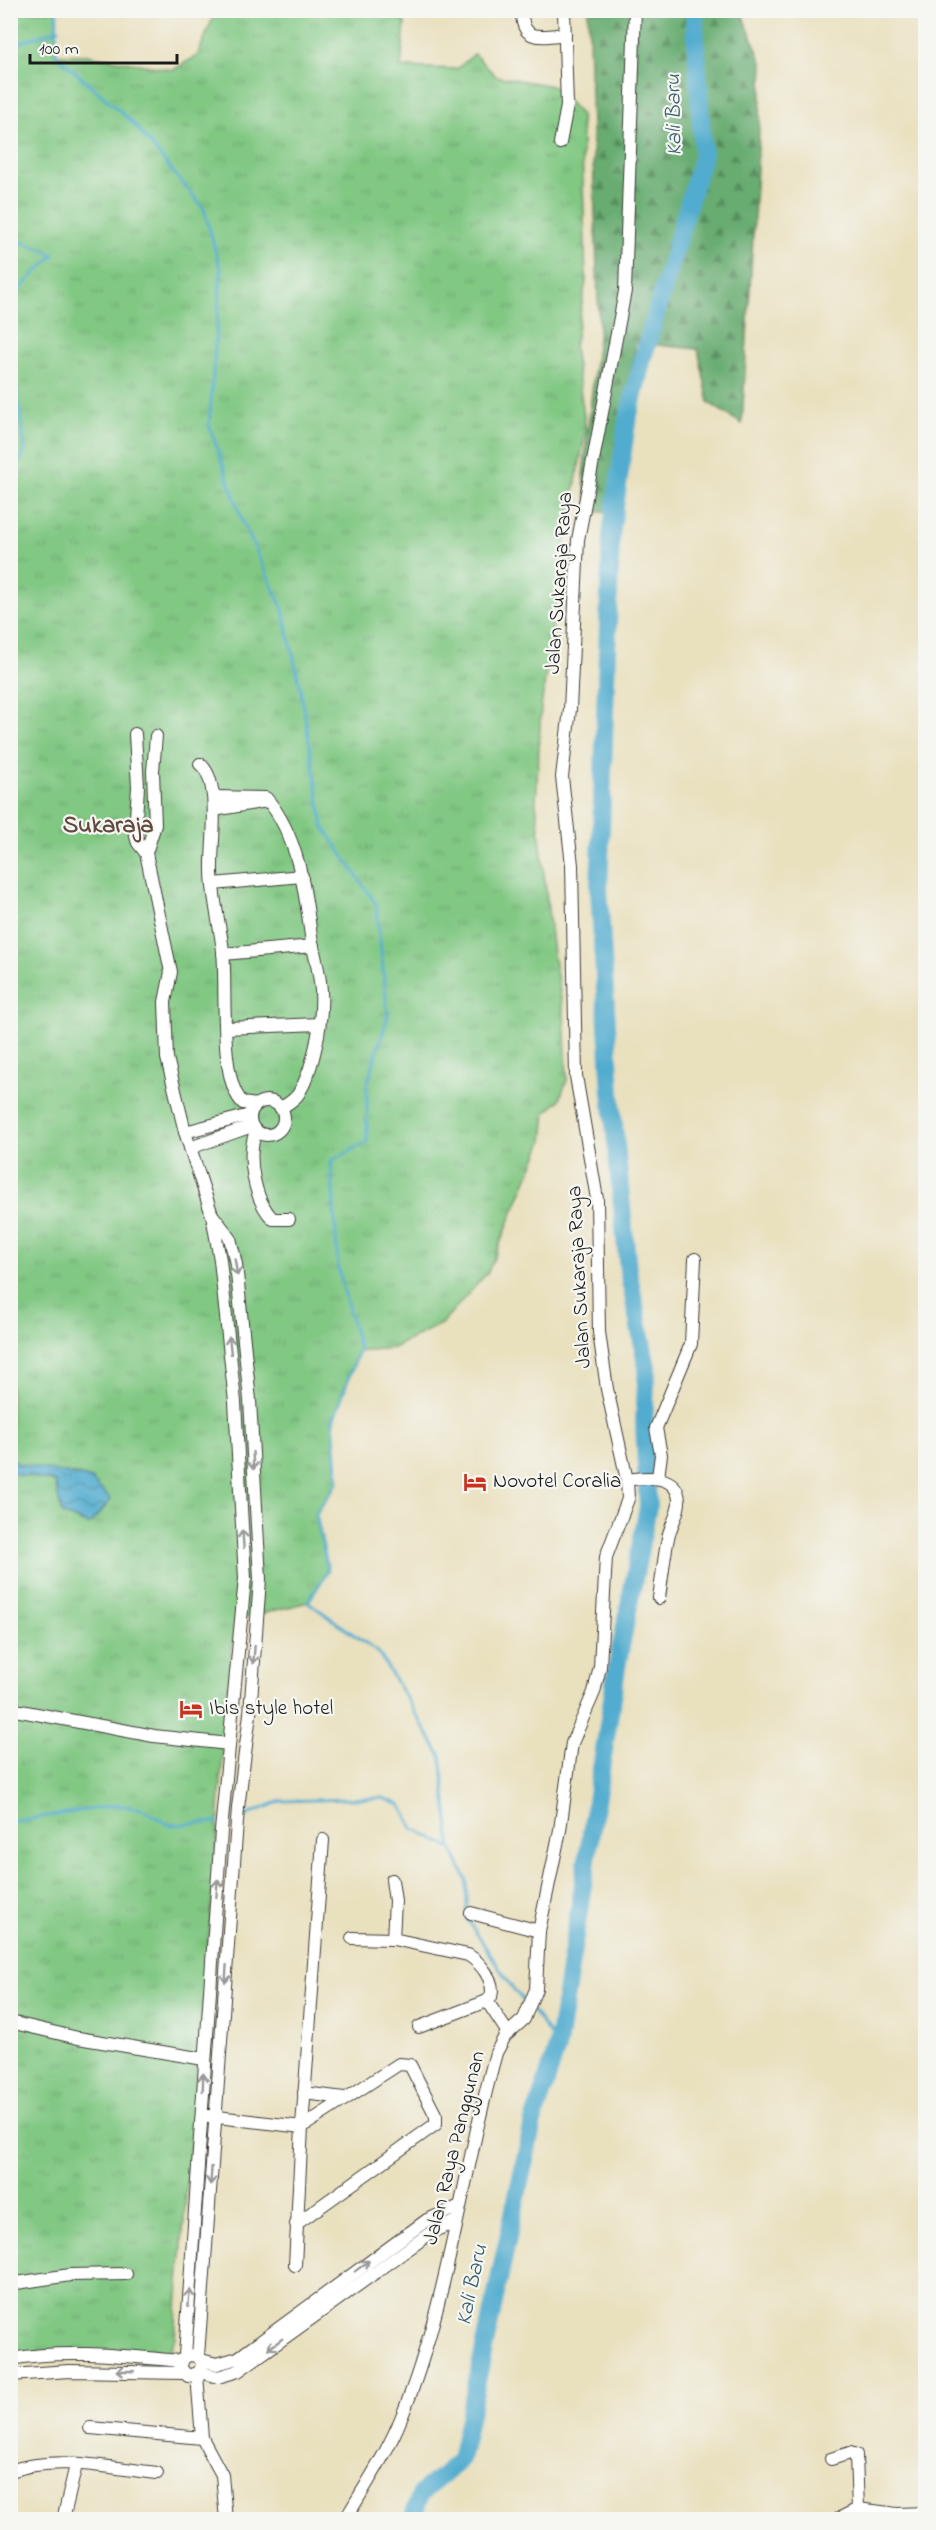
<svg xmlns="http://www.w3.org/2000/svg" width="936" height="2530" viewBox="0 0 936 2530" font-family="'Indie Flower',sans-serif">
  <style>
    .grass { fill: url(#grass-tufts); stroke: #4e7250; stroke-width: 1.5 }
    .forest { fill: url(#forest-firs); stroke: #426446; stroke-width: 1.5 }
    .water { fill: url(#water-waves); stroke: #366476; stroke-width: 1.5 }
    .lines { fill: none; stroke-linecap: round; stroke-linejoin: round }
    .stream { stroke: #51accf; stroke-width: 3 }
    .river { stroke: #51accf; stroke-width: 18 }
    .minor-casing { stroke: #3b3934; stroke-width: 14 }
    .minor { stroke: #fff; stroke-width: 12 }
    .oneway { stroke: #999 }
    .labels { text-anchor: middle; dominant-baseline: central; stroke-width: 4.5; stroke-linejoin: round; paint-order: stroke }
    .street-label { font-size: 21px; fill: #1c1c1c; stroke: #f6f6f2 }
    .poi-label { font-size: 21px; fill: #1c1c1c; stroke: #f6f6f2; text-anchor: start }
    .water-label { font-size: 22px; font-style: italic; fill: #345d6d; stroke: #f6f6f2 }
    .quarter-label { font-size: 24px; font-weight: bold; fill: #624940; stroke: #f6f6f2 }
  </style>
  <defs>
    <pattern id="grass-tufts" width="24" height="20" patternUnits="userSpaceOnUse" patternTransform="scale(1.5)"><rect width="24" height="20" fill="#81c883"/><path d="M3 7l-1-3M5 7V3M7 7l1-3M15 17l-1-3M17 17v-4M19 17l1-3" fill="none" stroke="#6fab71"/></pattern>
    <pattern id="forest-firs" width="22" height="20" patternUnits="userSpaceOnUse" patternTransform="scale(1.5)"><rect width="22" height="20" fill="#68ac71"/><path d="M5 1l3.5 6h-7zM16 11l3.5 6h-7z" fill="#558b5c"/></pattern>
    <pattern id="water-waves" width="16" height="10" patternUnits="userSpaceOnUse" patternTransform="scale(1.5)"><rect width="16" height="10" fill="#51accf"/><path d="M0 5q4-4 8 0t8 0" fill="none" stroke="#428ba7"/></pattern>
  </defs>
  <rect width="100%" height="100%" fill="#f6f6f2"/>
  <filter id="ink" filterUnits="userSpaceOnUse"><feTurbulence type="fractalNoise" baseFrequency=".0167" numOctaves="2"/><feDisplacementMap in="SourceGraphic" scale="12" xChannelSelector="R" yChannelSelector="G"/><feConvolveMatrix kernelMatrix="1 2 1 2 8 2 1 2 1" color-interpolation-filters="sRGB"/></filter>
  <filter id="wash" filterUnits="userSpaceOnUse"><feTurbulence type="fractalNoise" baseFrequency=".008" numOctaves="4" result="noise"/><feDisplacementMap in="SourceGraphic" scale="24" xChannelSelector="R" yChannelSelector="G"/><feGaussianBlur stdDeviation="1.35" result="paint"/><feColorMatrix in="noise" values="0 0 0 0 0 0 0 0 0 0 0 0 0 0 0 0 0 1.4 0 .05"/><feComposite in="paint" operator="in"/></filter>
  <g filter="url(#wash)">
    <rect width="100%" height="100%" fill="#e9e0be"/>
    <path class="grass" d="M361 10 378 13 405 22 401 67 457 69 474 54 496 76 553 86 581 115 586 281 574 347 586 430 567 527 541 708 536 802 553 954 564 1014 567 1080 559 1101 546 1112 543 1141 488 1272 441 1324 393 1348 359 1351 333 1421 338 1481 316 1514 328 1571 308 1602 236 1620C223 1710 221 1801 213 1891 200 2040 185 2188 175 2338L168 2355 11 2358V11H57L56 55H87L173 70 197 56 216 11Z"/>
    <path class="forest" d="M588 11H741L763 65 742 424 709 403 698 349 636 343 608 510 589 514 583 476 599 327Z"/>
    <path class="water" d="M10 1457 19 1464 90 1478 111 1500 89 1525 62 1514 55 1482 11 1473Z"/>
    <g class="lines">
      <g class="stream">
        <path d="M57 10 56 55 132 122 204 209 221 271 209 425 242 520 283 610 300 686 323 826 376 904 388 1016 367 1085V1142L331 1161 338 1267 359 1350 333 1421 338 1481 316 1514 328 1571 308 1602 378 1652 441 1756 451 1848"/>
        <path d="M10 46 59 29"/>
        <path d="M10 237 54 255 10 298"/>
        <path d="M10 342 25 451 10 479"/>
        <path d="M240 1818 281 1801 383 1798 401 1805 413 1828 451 1848 467 1881V1919L511 1986 526 2004"/>
        <path d="M10 1822 118 1805 142 1809 169 1825 218 1822"/>
        <path d="M531 2009 558 2045"/>
      </g>
      <path class="river" d="M412 2520 421 2493 460 2460 533 2122 558 2045 617 1667 648 1507 644 1421 647 1368 628 1270 611 1093 599 890 611 535 627 422 643 358 703 155 694 10"/>
    </g>
  </g>
  <g filter="url(#ink)">
    <g class="lines">
      <g class="minor-casing">
        <g id="minor">
          <path d="M522 10C521 42 540 37 565 34"/>
          <path d="M560 143 567 106 564 10"/>
          <path d="M135 734 138 787 135 833 138 843 146 853"/>
          <path d="M156 736 153 771 155 825 146 853 171 972 165 1002 167 1058 185 1132 212 1215 220 1260 235 1402 245 1578 221 1831 185 2356"/>
          <path d="M200 764C222 781 211 844 212 870 212 897 220 924 223 951 227 986 218 1080 243 1103L256 1105"/>
          <path d="M214 797 266 798C298 835 305 890 311 936 314 955 320 972 321 991 323 1020 314 1068 299 1093 295 1100 287 1104 281 1108"/>
          <path d="M214 810 267 801"/>
          <path d="M213 884 302 876"/>
          <path d="M223 954 313 946"/>
          <path d="M226 1028 319 1024"/>
          <circle cx="267" cy="1118" r="17"/>
          <path d="M256 1131C246 1156 254 1200 273 1219H289"/>
          <path d="M185 1132 250 1115"/>
          <path d="M190 1148 252 1126"/>
          <path d="M658 1477 661 1455 656 1428 691 1344 695 1259"/>
          <path d="M627 1480C645 1477 679 1473 679 1502 679 1514 670 1526 668 1538 664 1557 662 1578 659 1598"/>
          <path d="M10 1709 154 1736 229 1744"/>
          <path d="M392 1880 395 1901 393 1939"/>
          <path d="M471 1913 539 1931"/>
          <path d="M352 1938 393 1939 468 1955C480 1962 496 1981 491 1997L487 2001 419 2027"/>
          <path d="M487 2001 508 2033"/>
          <path d="M10 2022 78 2038 204 2059"/>
          <path d="M304 2093 344 2098"/>
          <path d="M209 2116 302 2127 399 2064 410 2065 436 2116V2124L296 2224"/>
          <path d="M295 2265 302 2127 323 1840"/>
          <path d="M10 2284 70 2275 126 2274"/>
          <path d="M198 2356 238 1808 250 1714 260 1579 250 1400 236 1264 230 1238 213 1216"/>
          <path d="M10 2359C67 2349 124 2356 181 2361"/>
          <path d="M201 2360 217 2364 238 2358 427 2220 460 2206"/>
          <path d="M200 2372 202 2363 198 2356 188 2355 183 2359 180 2368 188 2376 200 2372 218 2377 238 2371 429 2234 456 2221"/>
          <path d="M10 2375 69 2371 183 2373"/>
          <path d="M197 2375 202 2438 222 2475 226 2520"/>
          <path d="M90 2428 202 2438"/>
          <path d="M831 2459 850 2453 856 2455 858 2509"/>
          <path d="M10 2471C58 2455 108 2468 157 2473"/>
          <path d="M63 2520 76 2465"/>
          <path d="M345 2520C365 2486 388 2452 402 2416 449 2300 462 2173 496 2053L505 2036 524 2019 536 1989 539 1931 560 1830 572 1743 594 1692 600 1667 606 1557 628 1499 627 1480 607 1389 599 1332 597 1199 576 1076 572 865 562 777 570 709 578 540 625 291 635 10"/>
          <path d="M836 2520 858 2509 897 2514 926 2513"/>
        </g>
      </g>
      <use href="#minor" class="minor"/>
    </g>
    <defs><path id="oneway-shaft" d="M-6 0H5M1.5-3L5.5 0L1.5 3" fill="none" stroke-width="1.6" stroke-linecap="round" stroke-linejoin="round" transform="scale(1.5)"/></defs>
    <g class="oneway">
      <use href="#oneway-shaft" transform="translate(236 1267) rotate(81)"/>
      <use href="#oneway-shaft" transform="translate(230 1345) rotate(-96)"/>
      <use href="#oneway-shaft" transform="translate(253 1461) rotate(87)"/>
      <use href="#oneway-shaft" transform="translate(243 1539) rotate(-94)"/>
      <use href="#oneway-shaft" transform="translate(254 1655) rotate(94)"/>
      <use href="#oneway-shaft" transform="translate(217 1888) rotate(-86)"/>
      <use href="#oneway-shaft" transform="translate(226 1974) rotate(94)"/>
      <use href="#oneway-shaft" transform="translate(203 2082) rotate(-88)"/>
      <use href="#oneway-shaft" transform="translate(211 2176) rotate(94)"/>
      <use href="#oneway-shaft" transform="translate(362 2266) rotate(-37)"/>
      <use href="#oneway-shaft" transform="translate(189 2298) rotate(-86)"/>
      <use href="#oneway-shaft" transform="translate(275 2344) rotate(144)"/>
      <use href="#oneway-shaft" transform="translate(125 2371) rotate(-178)"/>
    </g>
  </g>
  <defs>
    <g id="hotel-bare" transform="scale(1.8)"><path d="M-6-4.5h1.5V1H6V5H4.5V3h-9V5H-6ZM-4 0a1.8 1.8 0 1 1 3.6 0ZM.5 0V-2.5h3Q6-2.5 6 0Z" fill="#c8321e" stroke="#f6f6f2" stroke-width="2.5" paint-order="stroke"/></g>
  </defs>
  <g fill-rule="evenodd">
    <use href="#hotel-bare" x="475" y="1482"/>
    <use href="#hotel-bare" x="191" y="1709"/>
  </g>
  <g class="labels">
    <g class="street-label">
      <text transform="translate(560 583) rotate(-86)">Jalan Sukaraja Raya</text>
      <text transform="translate(580 1277) rotate(-93)">Jalan Sukaraja Raya</text>
      <text transform="translate(455 2148) rotate(-76)">Jalan Raya Panggunan</text>
    </g>
    <g class="poi-label">
      <text x="493" y="1482">Novotel Coralia</text>
      <text x="209" y="1709">Ibis style hotel</text>
    </g>
    <g class="water-label">
      <text transform="translate(675 115) rotate(-91)">Kali Baru</text>
      <text transform="translate(473 2285) rotate(-78)">Kali Baru</text>
    </g>
    <g class="quarter-label">
      <text x="108" y="826">Sukaraja</text>
    </g>
  </g>
  <rect width="936" height="2530" fill="none" stroke="#f6f6f2" stroke-width="36"/>
  <path d="M30 54v9h147v-9" fill="none" stroke="#1c1c1c" stroke-width="3"/>
  <text x="39" y="54" font-size="18" fill="#1c1c1c" stroke="#f6f6f2" stroke-width="4.5" paint-order="stroke">100 m</text>
</svg>
